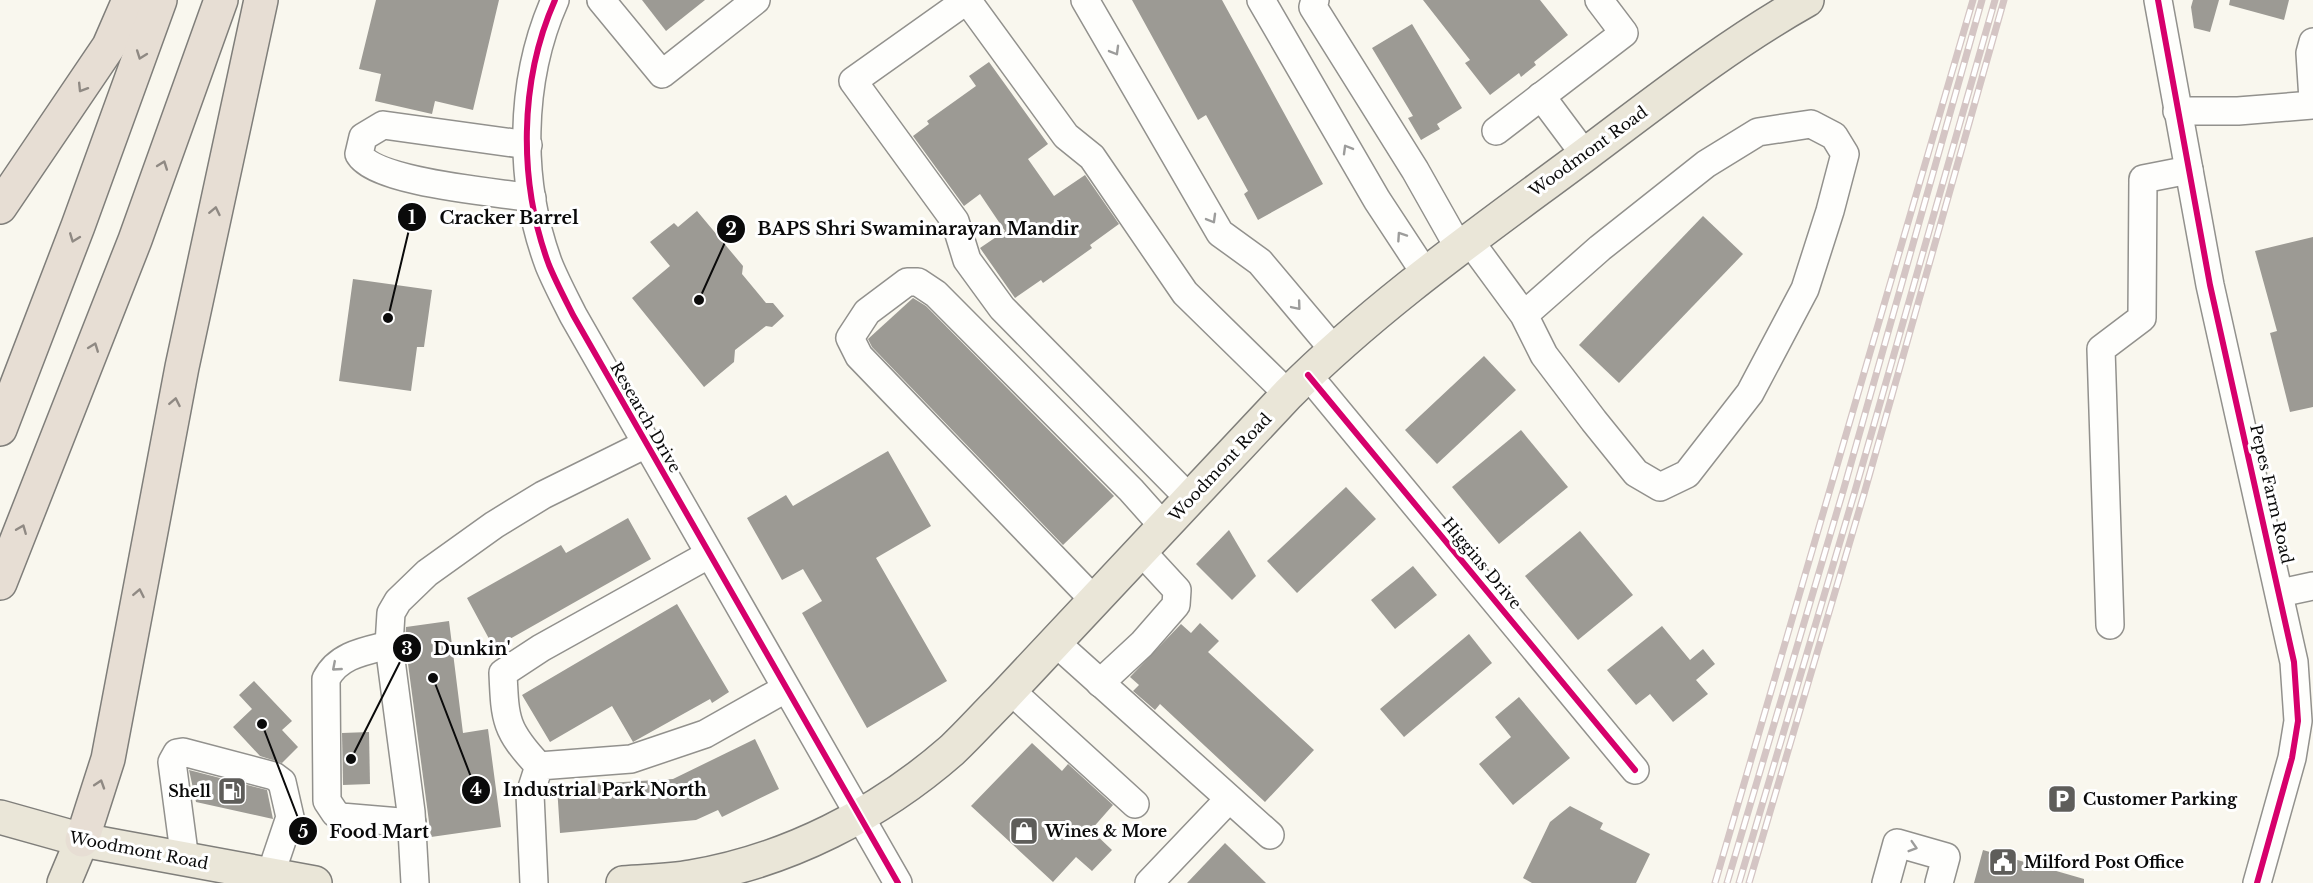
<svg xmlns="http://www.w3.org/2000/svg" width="2313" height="883" viewBox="0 0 2313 883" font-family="'Libre Baskerville',serif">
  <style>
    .building { fill: #9c9a94 }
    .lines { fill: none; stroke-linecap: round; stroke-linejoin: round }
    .minor-casing { stroke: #92918d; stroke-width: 30 }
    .major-casing { stroke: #7f7e7a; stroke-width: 36 }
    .highway-casing { stroke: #7f7e7a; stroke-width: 36 }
    .minor { stroke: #fefefc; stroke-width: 27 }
    .major { stroke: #eae6d8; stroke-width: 33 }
    .highway { stroke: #e7ded4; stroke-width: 33 }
    .rail-casing { stroke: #d4c5c4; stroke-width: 7 }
    .rail { stroke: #fff; stroke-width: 4.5; stroke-dasharray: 14; stroke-linecap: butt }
    .cycleway-casing { stroke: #fff; stroke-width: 10 }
    .cycleway { stroke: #d6006c; stroke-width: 6 }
    .oneway { stroke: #9c9c9b }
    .oneway2 { stroke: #8f8983 }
    .labels { text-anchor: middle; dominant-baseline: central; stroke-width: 6; stroke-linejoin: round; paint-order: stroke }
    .street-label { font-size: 16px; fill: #0a0a0a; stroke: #fff }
    .poi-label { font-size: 16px; font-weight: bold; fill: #0a0a0a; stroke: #fff; text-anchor: start }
    .leader { fill: none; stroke: #0a0a0a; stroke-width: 2 }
    .callout-dot { fill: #0a0a0a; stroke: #fff; stroke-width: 2 }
    .mark-label { font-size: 18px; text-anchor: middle; font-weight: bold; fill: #fff }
    .callout-label { font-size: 18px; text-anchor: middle; font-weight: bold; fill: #0a0a0a; stroke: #fff; stroke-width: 6; stroke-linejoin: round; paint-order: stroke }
  </style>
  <rect width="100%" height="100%" fill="#f9f7ee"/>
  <g class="building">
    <path d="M376 0H499L473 110 435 101 432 114 375 101 381 74 359 69Z"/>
    <path d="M642 0H705L666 31Z"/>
    <path d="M1132 0H1222L1323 184 1258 220 1244 194 1248 191 1206 115 1198 120Z"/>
    <path d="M1423 0H1540L1568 35 1534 62 1536 65 1521 77 1519 73 1490 95 1465 63 1470 60Z"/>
    <path d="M2193 0H2219L2210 32 2194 28 2191 7Z"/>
    <path d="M2230 0H2289L2284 20 2229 5Z"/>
    <path d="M1412 24 1462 108 1437 124 1440 129 1421 140 1408 118 1413 116 1372 48Z"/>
    <path d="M989 62 1048 144 1028 159 1054 196 1085 175 1119 224 1090 245 1092 248 1043 283 1041 280 1015 298 980 248 1005 231 980 194 964 206 913 136 929 124 927 121 976 86 969 76Z"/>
    <path d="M697 211 743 266 742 274 766 303H773L784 316 772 327 766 326 735 350 734 362 704 387 632 298 670 266 650 242 674 223 678 227Z"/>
    <path d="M1703 216 1743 254 1619 383 1579 345Z"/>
    <path d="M2313 237V407L2290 412 2270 333 2277 331 2255 251Z"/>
    <path d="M353 279 432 290 424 347H417L411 391 339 381Z"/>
    <path d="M913 298 926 306 1114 496 1063 545 872 347 868 339Z"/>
    <path d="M1484 356 1516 390 1437 464 1405 430Z"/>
    <path d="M1521 430 1568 487 1499 544 1452 487Z"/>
    <path d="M888 451 931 526 876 558 947 681 867 728 802 613 822 601 803 569 782 580 747 518 786 495 793 506Z"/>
    <path d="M1346 487 1376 519 1297 593 1267 561Z"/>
    <path d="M628 518 651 559 494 648 467 598 561 545 566 553Z"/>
    <path d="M1229 530 1256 576 1232 600 1196 564Z"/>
    <path d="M1580 531 1633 595 1578 640 1525 576Z"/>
    <path d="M1413 566 1437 595 1395 629 1371 600Z"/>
    <path d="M677 604 729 692 712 703 710 699 633 742 612 706 550 742 522 695Z"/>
    <path d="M449 621 463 733 488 729 501 827 431 837 405 641 406 627Z"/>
    <path d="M1200 623 1219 641 1208 652 1314 750 1265 802 1160 704 1155 710 1133 691 1139 685 1130 677 1181 624 1191 633Z"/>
    <path d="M1662 626 1690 660 1703 649 1715 664 1696 680 1708 694 1673 722 1650 694 1636 705 1607 670Z"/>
    <path d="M1469 634 1492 663 1404 737 1380 709Z"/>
    <path d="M254 681 292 721 282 730 298 747 282 763 260 756 233 727 252 709 239 695Z"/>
    <path d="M1519 697 1570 758 1513 805 1479 764 1511 737 1495 717Z"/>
    <path d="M369 732 370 784 343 785 342 733Z"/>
    <path d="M755 739 779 789 722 817 718 810 696 820 560 833 557 786 673 779Z"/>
    <path d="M1032 743 1062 771 1068 764 1113 805 1091 830 1112 850 1092 871 1076 857 1053 882 971 806Z"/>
    <path d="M189 770 267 790 273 819 196 802Z"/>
    <path d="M1570 806 1603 823 1600 829 1650 854 1636 883H1532L1523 878 1550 822Z"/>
    <path d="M1225 843 1266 883H1187Z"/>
    <path d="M1983 850 2084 879V883H1974Z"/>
  </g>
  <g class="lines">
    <g class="minor-casing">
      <g id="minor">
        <path d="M555 0C519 81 518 182 549 265 556 282 565 299 573 315L898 883"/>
        <path d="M601 0 662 74 756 0"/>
        <path d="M967 0 853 81 955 221 967 260 1002 308 1190 499"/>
        <path d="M967 0 1066 136 1092 157 1185 293 1288 394"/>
        <path d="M1085 0 1220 233 1260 262 1334 350"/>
        <path d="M1261 0 1377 200 1425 273"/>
        <path d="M1315 0 1313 7 1415 170 1459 248"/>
        <path d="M2158 0 2210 285 2294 662 2298 721 2292 758 2257 883"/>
        <path d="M2313 42 2310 53 2313 100"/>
        <path d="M1541 96 1585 155"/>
        <path d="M2177 111H2238L2313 105"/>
        <path d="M1496 131 1624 33 1599 0"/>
        <path d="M528 145 383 125 363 137 359 154C375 183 497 192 532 198"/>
        <path d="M1469 240 1524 315 1544 355 1594 421 1636 473 1660 487 1687 474 1750 393 1805 289 1830 211 1845 154 1834 136 1811 124 1758 132 1706 164 1600 248 1524 315"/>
        <path d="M1308 375 1635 770"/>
        <path d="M2280 593 2313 586"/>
        <path d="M1094 600 859 356 850 338 867 312 907 282H918L936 294 1131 490 1164 527"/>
        <path d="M2110 625 2101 349 2142 318 2143 179 2189 170"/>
        <path d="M1055 642 1270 835"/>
        <path d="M389 645C365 651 338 655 326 679L327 801 335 813 341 817 412 823"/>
        <path d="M1100 683 1142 644 1176 605 1177 590 1141 551"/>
        <path d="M1010 690 1135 804"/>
        <path d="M539 766C505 730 505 720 503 673L541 648 708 555"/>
        <path d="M185 860 172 762 177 753 183 752 274 776 282 782 290 817 270 876"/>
        <path d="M415 883 411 812 389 645 391 613 398 601 427 573 494 525 543 495 646 444"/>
        <path d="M534 883 530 794 539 766 631 759 705 734 785 689"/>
        <path d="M1149 883 1229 799"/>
        <path d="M1886 883 1897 843 1946 857 1939 883"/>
      </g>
    </g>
    <g class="major-casing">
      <g id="major">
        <path d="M0 817 82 840 315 883"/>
        <path d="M64 883 82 840"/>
        <path d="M623 883C645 881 669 881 691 877 787 861 879 814 952 750 969 734 984 717 1000 701L1288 394C1379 303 1484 230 1586 154 1658 100 1729 44 1807 0"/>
      </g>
    </g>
    <g class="highway-casing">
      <g id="highway">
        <path d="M0 207 109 46 129 0"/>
        <path d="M0 429 78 226 160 0"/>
        <path d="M0 583 135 240 221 0"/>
        <path d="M82 840 108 759 182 367 261 0"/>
      </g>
    </g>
    <use href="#minor" class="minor"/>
    <use href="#major" class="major"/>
    <use href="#highway" class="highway"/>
    <g class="rail-casing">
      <g id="rail">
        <path d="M1715 883 1973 0"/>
        <path d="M1727 883 1844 488 1982 0"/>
        <path d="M1739 883 1855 491 1995 0"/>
        <path d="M1749 883 1864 494 2004 0"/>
      </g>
    </g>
    <use href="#rail" class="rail"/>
    <g class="cycleway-casing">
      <g id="cycleway">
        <path d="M555 0C519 81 518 182 549 265 556 282 565 299 573 315L898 883"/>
        <path d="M2158 0 2210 285 2294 662 2298 721 2292 758 2257 883"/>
        <path d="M1308 375 1635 770"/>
      </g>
    </g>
    <use href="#cycleway" class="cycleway"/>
  </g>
  <defs><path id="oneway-chevron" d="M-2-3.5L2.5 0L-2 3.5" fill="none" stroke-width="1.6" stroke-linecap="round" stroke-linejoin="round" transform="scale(1.5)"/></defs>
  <g class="oneway">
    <use href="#oneway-chevron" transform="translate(1115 51) rotate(60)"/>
    <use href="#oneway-chevron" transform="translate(1347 149) rotate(-120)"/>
    <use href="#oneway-chevron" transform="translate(1212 219) rotate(60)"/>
    <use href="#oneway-chevron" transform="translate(1401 236) rotate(-124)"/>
    <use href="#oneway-chevron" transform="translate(1297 306) rotate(50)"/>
    <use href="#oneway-chevron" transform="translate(336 667) rotate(139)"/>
    <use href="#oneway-chevron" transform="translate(1913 847) rotate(17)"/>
  </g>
  <g class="oneway2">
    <use href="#oneway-chevron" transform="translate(141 55) rotate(110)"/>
    <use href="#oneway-chevron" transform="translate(82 88) rotate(122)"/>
    <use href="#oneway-chevron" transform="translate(163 165) rotate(-70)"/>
    <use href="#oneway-chevron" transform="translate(215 211) rotate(-78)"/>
    <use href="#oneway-chevron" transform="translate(74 238) rotate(111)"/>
    <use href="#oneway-chevron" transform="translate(94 347) rotate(-69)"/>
    <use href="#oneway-chevron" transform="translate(175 402) rotate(-79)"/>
    <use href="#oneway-chevron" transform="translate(22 529) rotate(-68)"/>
    <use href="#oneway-chevron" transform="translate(139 593) rotate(-79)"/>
    <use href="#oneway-chevron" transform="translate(100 784) rotate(-72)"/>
  </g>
  <defs>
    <g id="fuel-square" transform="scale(1.5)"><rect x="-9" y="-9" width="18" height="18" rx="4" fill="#5e5d5a" stroke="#fff"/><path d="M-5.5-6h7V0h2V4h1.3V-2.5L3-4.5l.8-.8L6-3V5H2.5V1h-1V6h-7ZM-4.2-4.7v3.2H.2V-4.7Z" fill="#fff"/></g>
    <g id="parking-square" transform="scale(1.5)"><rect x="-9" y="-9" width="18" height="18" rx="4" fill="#5e5d5a" stroke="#fff"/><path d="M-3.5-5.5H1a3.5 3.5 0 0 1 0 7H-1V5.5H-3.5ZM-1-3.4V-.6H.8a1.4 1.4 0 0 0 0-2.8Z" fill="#fff"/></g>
    <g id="shop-square" transform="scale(1.5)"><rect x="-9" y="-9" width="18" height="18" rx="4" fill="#5e5d5a" stroke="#fff"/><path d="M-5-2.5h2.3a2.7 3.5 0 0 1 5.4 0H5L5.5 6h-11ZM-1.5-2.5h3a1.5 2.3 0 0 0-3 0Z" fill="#fff"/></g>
    <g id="civic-square" transform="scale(1.5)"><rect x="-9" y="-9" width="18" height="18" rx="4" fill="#5e5d5a" stroke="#fff"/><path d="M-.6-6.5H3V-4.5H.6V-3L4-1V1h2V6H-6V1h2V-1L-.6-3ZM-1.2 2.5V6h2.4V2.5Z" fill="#fff"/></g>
  </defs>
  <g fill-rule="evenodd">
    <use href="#fuel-square" x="232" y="791"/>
    <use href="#parking-square" x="2062" y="799"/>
    <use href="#shop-square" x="1024" y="831"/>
    <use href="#civic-square" x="2003" y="862"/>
  </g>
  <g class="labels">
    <g class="street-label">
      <text transform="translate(1588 151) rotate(-36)">Woodmont Road</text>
      <text transform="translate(646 417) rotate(60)">Research Drive</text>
      <text transform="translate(1220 467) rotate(-47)">Woodmont Road</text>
      <text transform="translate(2272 494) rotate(77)">Pepes Farm Road</text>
      <text transform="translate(1482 563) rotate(50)">Higgins Drive</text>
      <text transform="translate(139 850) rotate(11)">Woodmont Road</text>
    </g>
    <g class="poi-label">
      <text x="211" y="791" text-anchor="end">Shell</text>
      <text x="2083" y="799">Customer Parking</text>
      <text x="1045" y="831">Wines &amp; More</text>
      <text x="2024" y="862">Milford Post Office</text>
    </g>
  </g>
  <path class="leader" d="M388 318L412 217M699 300L731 229M351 759L407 648M433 678L476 790M262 724L303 831"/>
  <g class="callout-dot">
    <circle cx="388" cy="318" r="6"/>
    <circle cx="699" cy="300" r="6"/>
    <circle cx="351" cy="759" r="6"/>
    <circle cx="433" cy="678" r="6"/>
    <circle cx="262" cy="724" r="6"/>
    <circle cx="412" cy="217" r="15"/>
    <circle cx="731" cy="229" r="15"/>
    <circle cx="407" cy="648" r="15"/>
    <circle cx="476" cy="790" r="15"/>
    <circle cx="303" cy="831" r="15"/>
  </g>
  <g class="mark-label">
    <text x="412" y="224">1</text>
    <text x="731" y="235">2</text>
    <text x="407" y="655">3</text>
    <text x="476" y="796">4</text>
    <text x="303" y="838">5</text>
  </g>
  <g class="callout-label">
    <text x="509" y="224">Cracker Barrel</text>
    <text x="918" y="235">BAPS Shri Swaminarayan Mandir</text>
    <text x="472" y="655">Dunkin'</text>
    <text x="605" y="796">Industrial Park North</text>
    <text x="379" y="838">Food Mart</text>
  </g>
</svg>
